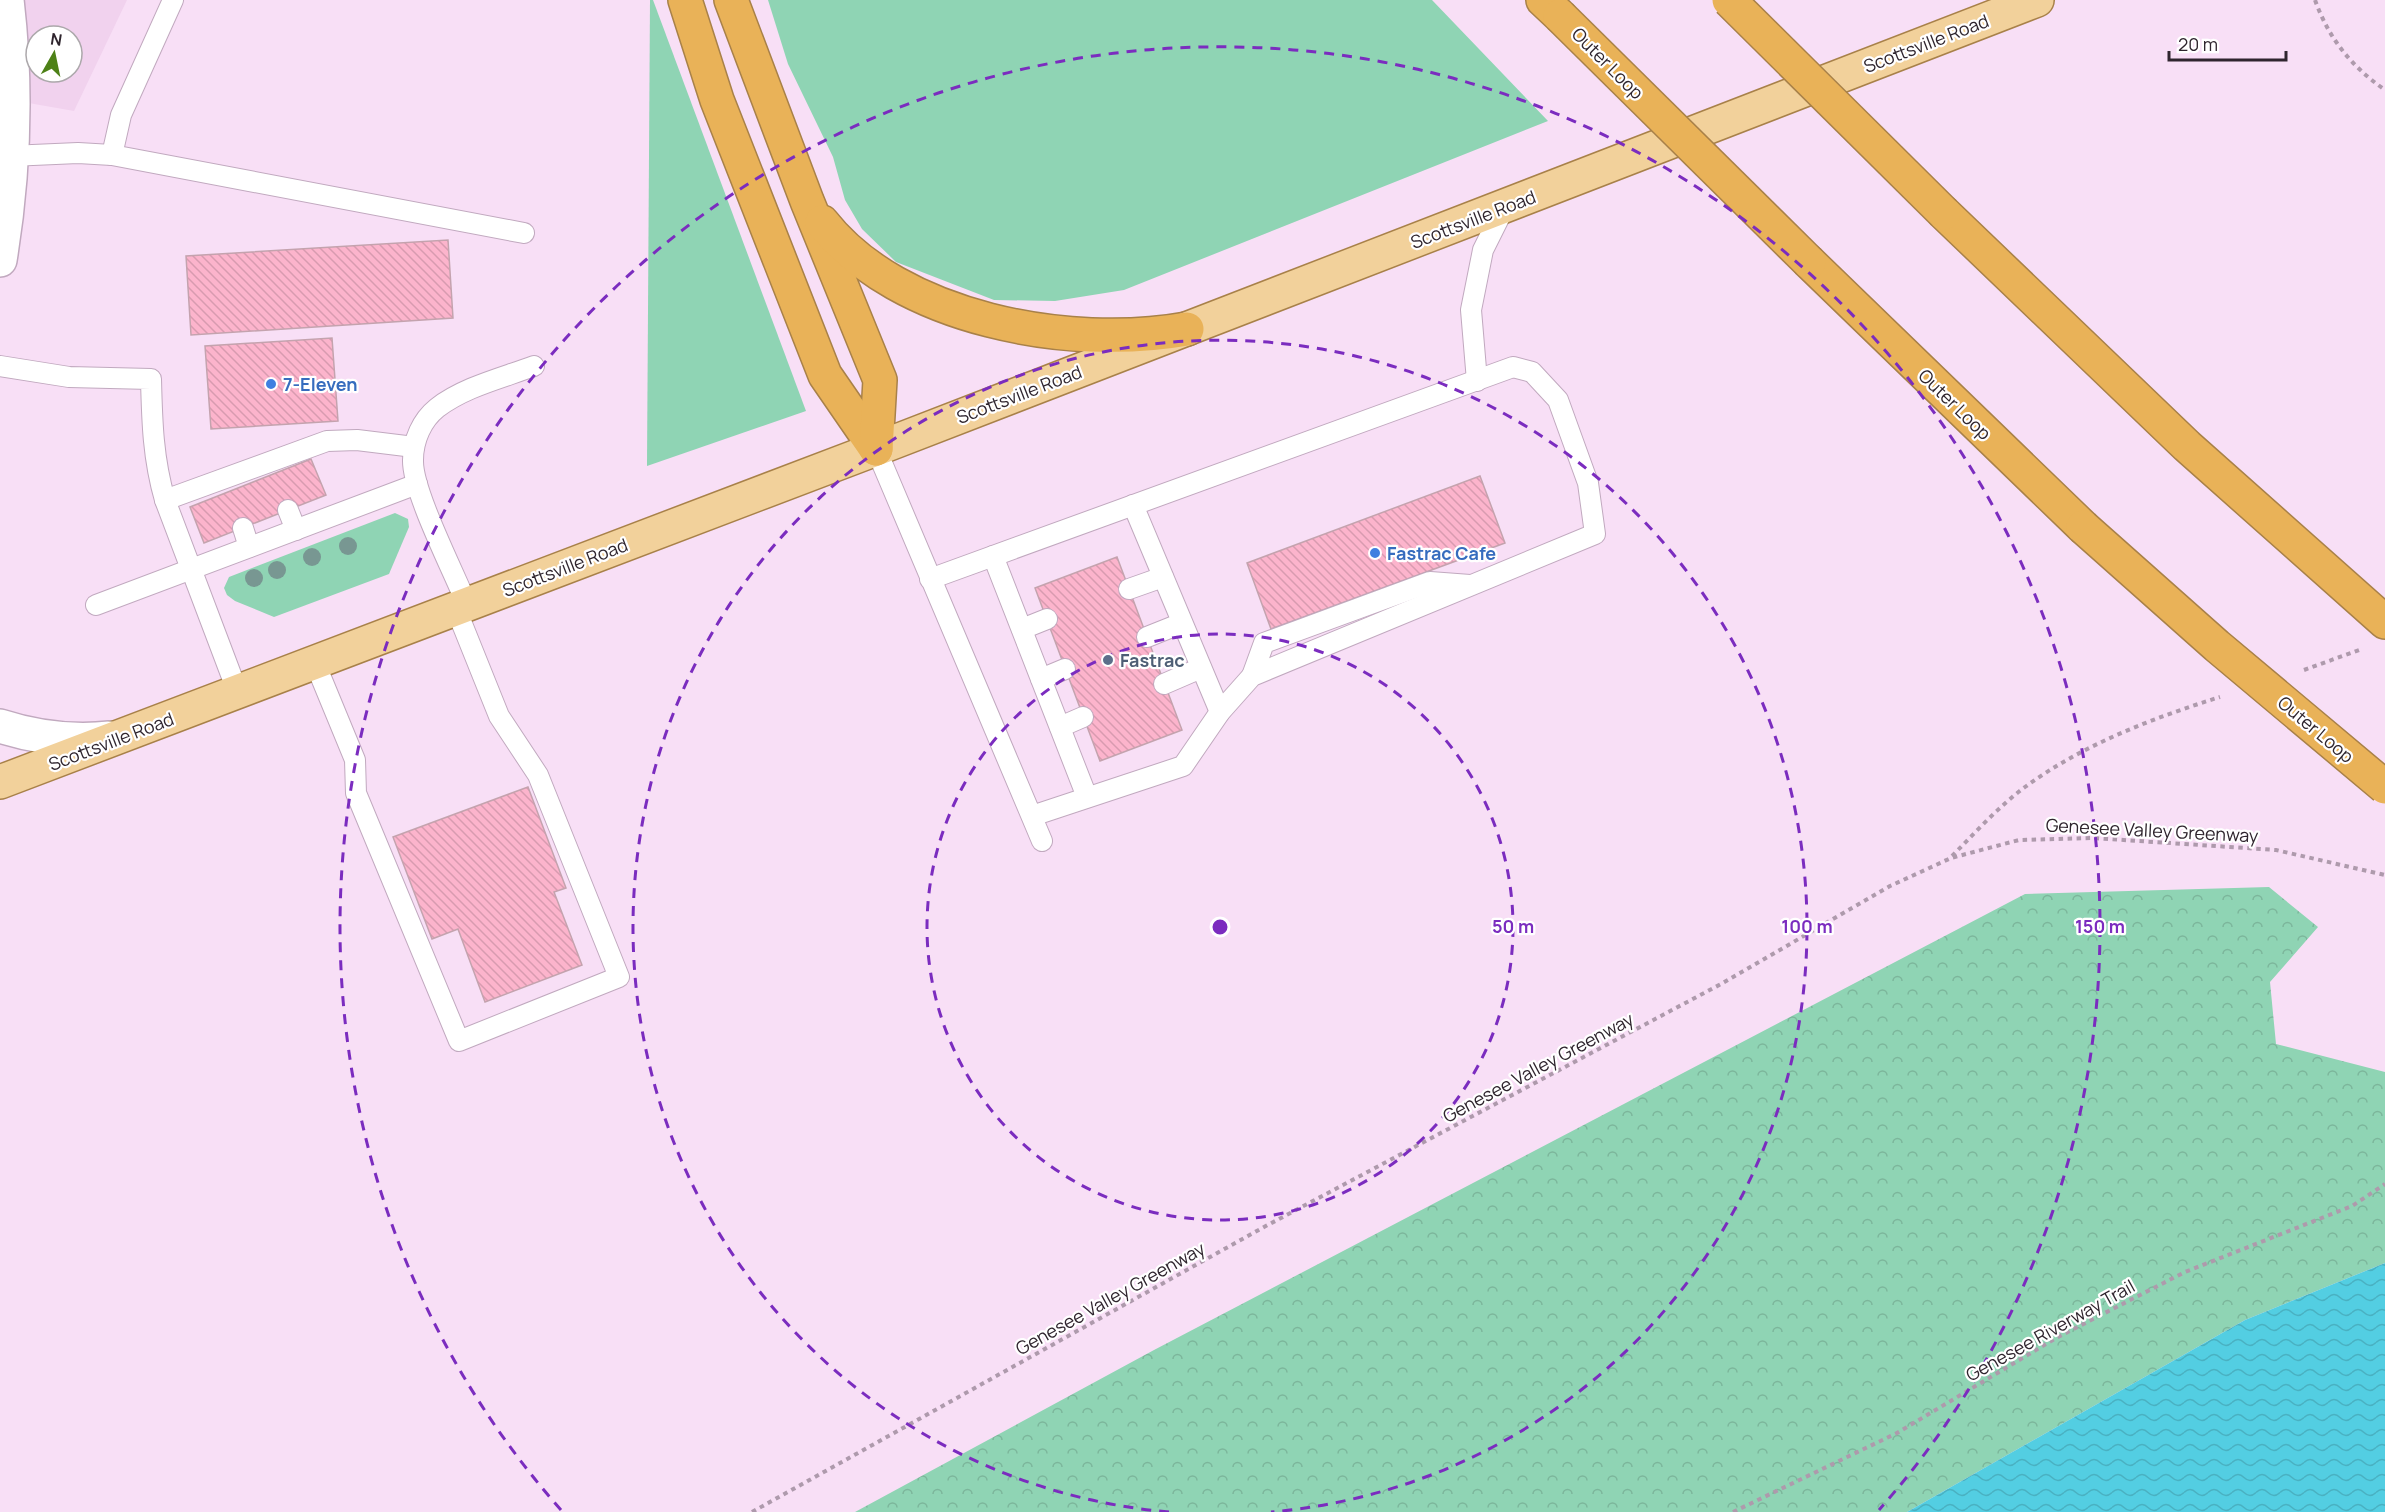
<svg xmlns="http://www.w3.org/2000/svg" width="2385" height="1512" viewBox="0 0 2385 1512" font-family="Manrope,sans-serif">
  <style>
    .built { fill: #f1d2ee; fill-rule: evenodd }
    .green { fill: #8fd4b4 }
    .forest { fill: url(#forest-crowns) }
    .water { fill: url(#water-waves) }
    .building { fill: url(#building-back-hatch); stroke: #c4a3ae; stroke-width: 1.5 }
    .lines { fill: none; stroke-linecap: round; stroke-linejoin: round }
    .service-casing { stroke: #c1a9bf; stroke-width: 22 }
    .minor-casing { stroke: #c1a9bf; stroke-width: 36 }
    .primary-casing { stroke: #a88149; stroke-width: 36 }
    .motorway-casing { stroke: #a88149; stroke-width: 36 }
    .path { stroke: #ae9aac; stroke-width: 4; stroke-dasharray: 4.5 4.5; stroke-linecap: butt }
    .service { stroke: #fff; stroke-width: 20 }
    .minor { stroke: #fff; stroke-width: 33 }
    .primary { stroke: #f2d19b; stroke-width: 33 }
    .motorway { stroke: #e9b258; stroke-width: 33 }
    .motorway-bridge-casing { stroke: #a88149; stroke-width: 36; stroke-linecap: butt }
    .motorway-bridge { stroke: #e9b258; stroke-width: 33 }
    .tree { fill: #789792 }
    .ring { fill: none; stroke: #7b2cbf; stroke-width: 3; stroke-dasharray: 10 8 }
    .shop-dot { fill: #3f7fe0; stroke: #fff; stroke-width: 2 }
    .service-dot { fill: #5c6f8a; stroke: #fff; stroke-width: 2 }
    .labels { text-anchor: middle; dominant-baseline: central; stroke-width: 4.5; stroke-linejoin: round; paint-order: stroke }
    .street-label { font-size: 18px; fill: #2f252e; stroke: #fff }
    .shop-label { font-size: 18px; font-weight: bold; fill: #366cbe; stroke: #fff; text-anchor: start }
    .service-label { font-size: 18px; font-weight: bold; fill: #4e5e75; stroke: #fff; text-anchor: start }
    .centre { fill: #7b2cbf; stroke: #fff; stroke-width: 3 }
    .ring-label { font-size: 18px; text-anchor: middle; font-weight: bold; fill: #7b2cbf; stroke: #fff; stroke-width: 4.5; stroke-linejoin: round; paint-order: stroke }
  </style>
  <defs>
    <pattern id="forest-crowns" width="20" height="18" patternUnits="userSpaceOnUse" patternTransform="scale(1.5)"><rect width="20" height="18" fill="#8fd4b4"/><path d="M2 6a3 3 0 1 1 6 0M12 15a3 3 0 1 1 6 0" fill="none" stroke="#7cb69b"/></pattern>
    <pattern id="water-waves" width="16" height="10" patternUnits="userSpaceOnUse" patternTransform="scale(1.5)"><rect width="16" height="10" fill="#53cee2"/><path d="M0 5q4-4 8 0t8 0" fill="none" stroke="#49b1c2"/></pattern>
    <pattern id="building-back-hatch" width="6" height="6" patternUnits="userSpaceOnUse" patternTransform="scale(1.5)"><rect width="6" height="6" fill="#fcb4cc"/><path d="M-1 5l2 2M0 0l6 6M5-1l2 2" fill="none" stroke="#d89bb0"/></pattern>
  </defs>
  <rect width="100%" height="100%" fill="#f8dff6"/>
  <path class="built" d="M0 0H127L74 111 0 98ZM36 36H72V72H36Z"/>
  <g class="green">
    <path d="M650 0H653L806 411 647 466Z"/>
    <path d="M768 0H1432L1548 121 1124 290 1055 301 994 300 896 262 862 229 845 200 833 157 788 64Z"/>
    <path d="M395 513 408 519 409 527 389 574 274 617 235 601 227 595 224 588 229 577Z"/>
  </g>
  <path class="forest" d="M2269 887 2318 927 2270 982 2276 1044 2385 1072V1263L2245 1320 1907 1512H855L1154 1350 2025 894Z"/>
  <path class="water" d="M2385 1263V1512H1907L2245 1320Z"/>
  <g class="building">
    <path d="M448 240 453 318 191 335 186 256Z"/>
    <path d="M332 338 338 421 211 429 205 346Z"/>
    <path d="M311 459 326 495 204 543 190 507Z"/>
    <path d="M1480 476 1505 543 1271 629 1247 563Z"/>
    <path d="M1117 557 1182 730 1100 761 1035 588Z"/>
    <path d="M528 787 566 888 554 892 582 965 485 1002 458 929 432 939 393 837Z"/>
  </g>
  <g class="lines">
    <g class="service-casing">
      <g id="service">
        <path d="M112 155 121 115 173 0"/>
        <path d="M10 156 78 153 112 155 524 233"/>
        <path d="M0 366 69 377 151 379C152 421 153 459 165 500L238 693"/>
        <path d="M1477 381 1471 310 1483 250 1505 206"/>
        <path d="M876 449 1042 841"/>
        <path d="M165 500 327 441 357 440 414 447"/>
        <path d="M1133 505 1220 712"/>
        <path d="M288 510 296 530"/>
        <path d="M243 528 249 547"/>
        <path d="M993 556 1087 797"/>
        <path d="M930 579 1513 367 1532 372 1558 400 1588 483 1595 534 1252 676 1220 712 1183 766 1032 816"/>
        <path d="M1129 589 1163 577"/>
        <path d="M96 605 417 484"/>
        <path d="M467 605C454 572 412 491 413 460 413 440 422 420 437 408 464 387 502 378 534 366"/>
        <path d="M1022 629 1047 619"/>
        <path d="M1147 637 1182 623"/>
        <path d="M315 663 355 760 356 793 459 1041 619 977 538 775 499 716 456 609"/>
        <path d="M1252 676 1264 643 1430 582 1470 585"/>
        <path d="M1041 679 1065 669"/>
        <path d="M1164 684 1201 668"/>
        <path d="M1060 727 1083 717"/>
      </g>
    </g>
    <g class="minor-casing">
      <g id="minor">
        <path d="M0 260C14 175 17 85 7 0"/>
        <path d="M0 726C37 738 72 742 110 738"/>
      </g>
    </g>
    <g class="primary-casing">
      <path id="primary" d="M0 782 876 449 2037 0"/>
    </g>
    <g class="motorway-casing">
      <g id="motorway">
        <path d="M685 0 717 100 825 375 876 449"/>
        <path d="M731 0 807 201 880 380 876 449"/>
        <path d="M1543 0 1560 16"/>
        <path d="M1944 213 2187 446 2385 622"/>
        <path d="M822 222C899 320 1070 350 1187 329"/>
        <path d="M1809 262 2083 527"/>
      </g>
    </g>
    <g class="path">
      <path d="M2315 0C2329 39 2351 66 2385 90"/>
      <path d="M2304 670 2359 650"/>
      <path d="M1952 856C1975 833 1998 807 2025 787 2082 745 2153 718 2220 697"/>
      <path d="M752 1512 1264 1227 1721 984 1890 886 1951 858 2019 840 2093 838 2276 850 2385 875"/>
      <path d="M1733 1512 1897 1433 2056 1338 2185 1272 2352 1206 2385 1184"/>
    </g>
    <use href="#service" class="service"/>
    <use href="#minor" class="minor"/>
    <use href="#primary" class="primary"/>
    <use href="#motorway" class="motorway"/>
    <g class="motorway-bridge-casing">
      <g id="motorway-bridge">
        <path d="M1729 0 1944 213"/>
        <path d="M1560 16 1809 262"/>
        <path d="M2083 527 2217 646 2385 787"/>
      </g>
    </g>
    <use href="#motorway-bridge" class="motorway-bridge"/>
  </g>
  <g class="tree">
    <circle cx="348" cy="546" r="9"/>
    <circle cx="312" cy="557" r="9"/>
    <circle cx="277" cy="570" r="9"/>
    <circle cx="254" cy="578" r="9"/>
  </g>
  <g class="ring">
    <circle cx="1220" cy="927" r="293"/>
    <path d="M1169 1512A587 587 0 1 1 1271 1512"/>
    <path d="M561 1510A880 880 0 1 1 1879 1510"/>
  </g>
  <g class="shop-dot">
    <circle cx="271" cy="384" r="6"/>
    <circle cx="1375" cy="553" r="6"/>
  </g>
  <circle class="service-dot" cx="1108" cy="660" r="6"/>
  <g class="labels">
    <g class="street-label">
      <text transform="translate(1926 43) rotate(-21)">Scottsville Road</text>
      <text transform="translate(1608 63) rotate(45)">Outer Loop</text>
      <text transform="translate(1473 219) rotate(-21)">Scottsville Road</text>
      <text transform="translate(1019 394) rotate(-21)">Scottsville Road</text>
      <text transform="translate(1955 404) rotate(44)">Outer Loop</text>
      <text transform="translate(565 567) rotate(-21)">Scottsville Road</text>
      <text transform="translate(2316 729) rotate(40)">Outer Loop</text>
      <text transform="translate(111 741) rotate(-21)">Scottsville Road</text>
      <text transform="translate(2152 830) rotate(3)">Genesee Valley Greenway</text>
      <text transform="translate(1538 1067) rotate(-28)">Genesee Valley Greenway</text>
      <text transform="translate(1110 1298) rotate(-29)">Genesee Valley Greenway</text>
      <text transform="translate(2050 1330) rotate(-29)">Genesee Riverway Trail</text>
    </g>
    <g class="shop-label">
      <text x="283" y="384">7-Eleven</text>
      <text x="1387" y="553">Fastrac Cafe</text>
    </g>
    <g class="service-label">
      <text x="1120" y="660">Fastrac</text>
    </g>
  </g>
  <circle cx="1220" cy="927" r="9" class="centre"/>
  <g class="ring-label">
    <text x="1513" y="933">50 m</text>
    <text x="1807" y="933">100 m</text>
    <text x="2100" y="933">150 m</text>
  </g>
  <g transform="translate(54 54) rotate(9)"><circle r="28" fill="#ffffff" stroke="#aca8ab" stroke-width="1.5"/>
  <path d="M0-4.5L10 22L0 15L-10 22Z" fill="#4d8117"/>
  <text y="-9" font-size="16" font-weight="bold" text-anchor="middle" fill="#2f252e">N</text>
  </g>
  <path d="M2169 51v9h117v-9" fill="none" stroke="#2f252e" stroke-width="3"/>
  <text x="2178" y="51" font-size="18" fill="#2f252e" stroke="#ffffff" stroke-width="4.5" paint-order="stroke">20 m</text>
</svg>
